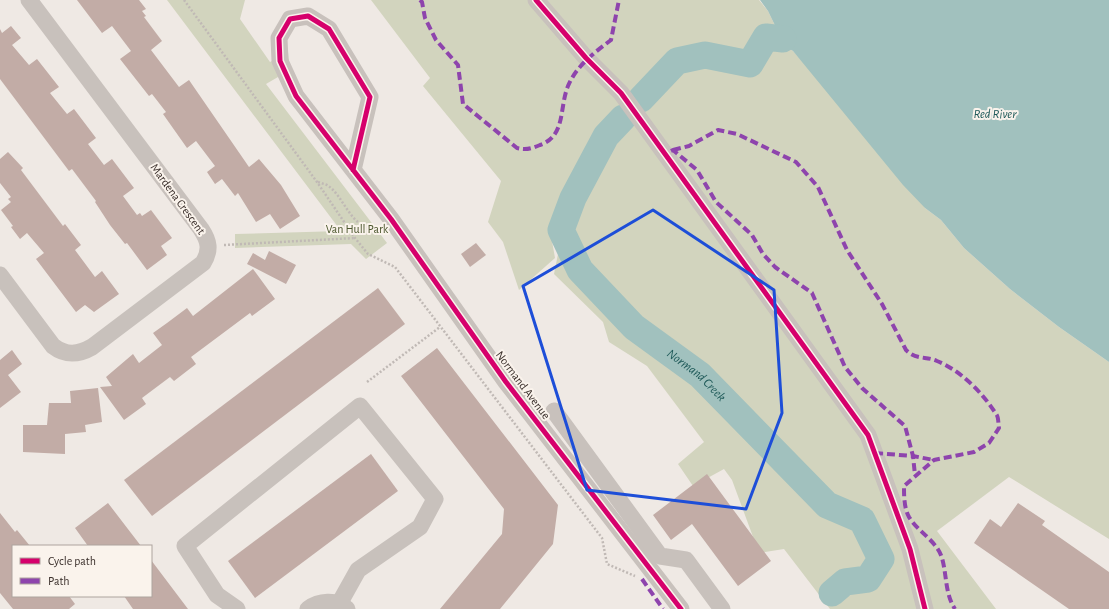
<svg xmlns="http://www.w3.org/2000/svg" width="1109" height="609" viewBox="0 0 1109 609" font-family="'Alegreya Sans',sans-serif">
  <style>
    .green { fill: #d2d4be }
    .water { fill: #a1c1be }
    .lines { fill: none; stroke-linecap: round; stroke-linejoin: round }
    .river { stroke: #a1c1be; stroke-width: 27 }
    .building { fill: #c2aca6 }
    .path { stroke: #c0b9b5; stroke-width: 2.5; stroke-dasharray: 2 2; stroke-linecap: butt }
    .minor { stroke: #c8c1bc; stroke-width: 17 }
    .quiet { stroke: #8e44ad; stroke-width: 4; stroke-dasharray: 8 4; stroke-linecap: butt }
    .cycleway-casing { stroke: #faf3ec; stroke-width: 8 }
    .cycleway { stroke: #d6006c; stroke-width: 5 }
    .marked { fill: none; stroke: #1d4ed8; stroke-width: 3; stroke-linejoin: round }
    .labels { text-anchor: middle; dominant-baseline: central; stroke-width: 4; stroke-linejoin: round; paint-order: stroke }
    .street-label { font-size: 12px; fill: #392e2a; stroke: #faf3ec }
    .park-label { font-size: 12px; fill: #4c572e; stroke: #faf3ec }
    .water-label { font-size: 13px; font-style: italic; fill: #205b5a; stroke: #faf3ec }
  </style>
  <rect width="100%" height="100%" fill="#efe9e4"/>
  <g class="green">
    <path d="M167 0H245L240 19 270 62 288 52 290 70 266 84 387 243 366 259 351 244 235 248V234L341 231Z"/>
    <path d="M371 0H759L768 11 785 46 793 51 915 187 925 208 941 220 964 248 1010 289 1059 327 1109 362V539L1009 477 937 531 996 609H830L784 549 759 553 732 480 724 469 693 486 678 464 704 442 647 366 609 342 603 322 554 274 559 249 552 241 555 258 519 290 503 242 488 222 501 181 423 86 430 78Z"/>
  </g>
  <path class="water" d="M760 0H1109V362L1059 327 1010 289 964 248 941 220 925 208 903 185 793 51 785 46 768 11Z"/>
  <g class="lines">
    <g class="river">
      <path d="M641 99 677 61 705 55 750 64 766 37 783 39"/>
      <path id="s1" d="M623 118 606 136 573 198 561 230 580 270 634 327 700 375 827 505 862 520 881 559 868 579 845 582 832 593"/>
    </g>
  </g>
  <g class="building">
    <path d="M77 0H139L146 9 142 11 146 16 144 17 162 41 151 50 179 87 189 80 249 167 259 159 281 185 300 216 280 229 270 214 256 222 238 193 235 196 222 179 215 184 207 172 215 166 196 141 187 148 163 114 166 112 152 94 149 96 120 59 131 51 112 26 102 33Z"/>
    <path d="M11 26 21 38 12 45 29 65 37 59 59 87 50 93 67 114 74 109 96 138 88 144 104 165 112 159 134 188 123 196 137 215 140 213 142 216 151 210 172 238 161 246 167 255 147 270 127 243 125 244 110 225 95 202 96 201 72 169 69 171 0 79V29L2 33Z"/>
    <path d="M8 152 23 168 21 170 63 226 65 224 81 245 75 250 95 277 102 271 119 294 94 312 85 305 76 312 36 259 44 253 27 233 20 239 11 227 13 226 1 210 11 202 8 199 11 197 0 183V159Z"/>
    <path d="M476 243 486 255 470 267 461 254Z"/>
    <path d="M269 251 296 265 286 284 247 264 253 253 265 260Z"/>
    <path d="M253 269 275 299 252 316 250 313 191 357 196 364 174 381 170 377 142 398 146 404 124 420 100 387 112 386 106 377 133 354 139 363 162 345 153 333 167 323 187 308 193 316Z"/>
    <path d="M378 288 405 324 152 516 124 480Z"/>
    <path d="M437 348 558 505 553 544 500 609H440L502 534 504 509 401 376Z"/>
    <path d="M12 350 22 364 8 375 21 392 0 408V360Z"/>
    <path d="M98 388 102 422 85 425 86 432 65 434V454L23 452V425H47L49 403H71L70 391Z"/>
    <path d="M371 454 398 491 255 598 228 561Z"/>
    <path d="M707 474 771 561 738 586 692 524 671 540 653 515Z"/>
    <path d="M108 503 131 533 141 546H88L75 528Z"/>
    <path d="M1018 503 1045 521 1042 525 1109 572V609H1069L974 543 990 519 1001 527Z"/>
    <path d="M0 513 15 532 17 530 30 546H13V596H69L75 604 69 609H13L0 593Z"/>
    <path d="M151 560 188 609H133L124 596H151Z"/>
  </g>
  <g class="lines">
    <g class="path">
      <path d="M184 0 317 182 355 238 368 254 395 267 602 538 607 564 635 576"/>
      <path d="M318 182C321 183 324 184 327 185 345 196 351 232 377 227"/>
      <path d="M224 245 355 238"/>
      <path d="M367 382 440 327"/>
    </g>
    <g class="minor">
      <path d="M536 0 586 58 621 93 868 435 910 549 925 609"/>
      <path d="M353 170 370 97 329 29 308 16 290 19 279 38 280 61 296 96 391 219 506 382 681 609"/>
      <path d="M0 275 53 346C66 356 78 355 92 347L203 263C211 250 209 241 201 229L29 0"/>
      <path d="M554 411 660 556 686 560 722 609"/>
      <path d="M237 609 217 595 185 546 360 406 435 499 420 527 358 570 339 604"/>
      <path d="M308 609C319 601 336 599 347 609"/>
    </g>
    <g class="quiet">
      <path d="M420 0 422 2 425 18 436 40 458 65 463 104 517 148C526 150 530 149 540 145 566 136 559 108 568 86 577 65 594 53 611 40L619 0"/>
      <path d="M673 150 689 146 718 130 737 134 796 162 818 187 847 250 882 304 906 350C916 360 926 356 937 361 960 370 983 393 996 414 999 417 998 424 999 428L989 443 974 452 934 460 904 486C904 496 904 508 909 517 918 532 937 541 942 558 947 576 945 594 955 609"/>
      <path d="M671 151 673 150 697 170 716 202 752 235 763 254 775 267 812 293 845 367 862 388 905 426 913 456 915 475"/>
      <path d="M875 453 913 456 934 460"/>
      <path d="M642 579 663 609"/>
    </g>
    <g class="cycleway-casing">
      <g id="cycleway">
        <path d="M536 0 586 58 621 93 868 435 910 549 925 609"/>
        <path d="M353 170 370 97 329 29 308 16 290 19 279 38 280 61 296 96 391 219 506 382 681 609"/>
      </g>
    </g>
    <use href="#cycleway" class="cycleway"/>
  </g>
  <path class="marked" d="M653 210 774 290 782 413 746 509 587 490 523 286Z"/>
  <g class="labels">
    <g class="street-label">
      <text transform="translate(178 199) rotate(54)">Mardena Crescent</text>
      <text transform="translate(523 385) rotate(53)">Normand Avenue</text>
    </g>
    <g class="park-label">
      <text x="357" y="229">Van Hull Park</text>
    </g>
    <g class="water-label">
      <text x="995" y="114">Red River</text>
      <text stroke="none"><textPath href="#s1" startOffset="331">Normand Creek</textPath></text>
    </g>
  </g>
  <rect x="12" y="545" width="140" height="52" fill="#faf3ec" stroke="#ada49e"/>
  <rect x="20" y="558" width="20" height="6" fill="#d6006c" stroke="#ada49e"/>
  <text x="48" y="565" font-size="12" fill="#392e2a">Cycle path</text>
  <rect x="20" y="578" width="20" height="6" fill="#8e44ad" stroke="#ada49e"/>
  <text x="48" y="585" font-size="12" fill="#392e2a">Path</text>
</svg>
